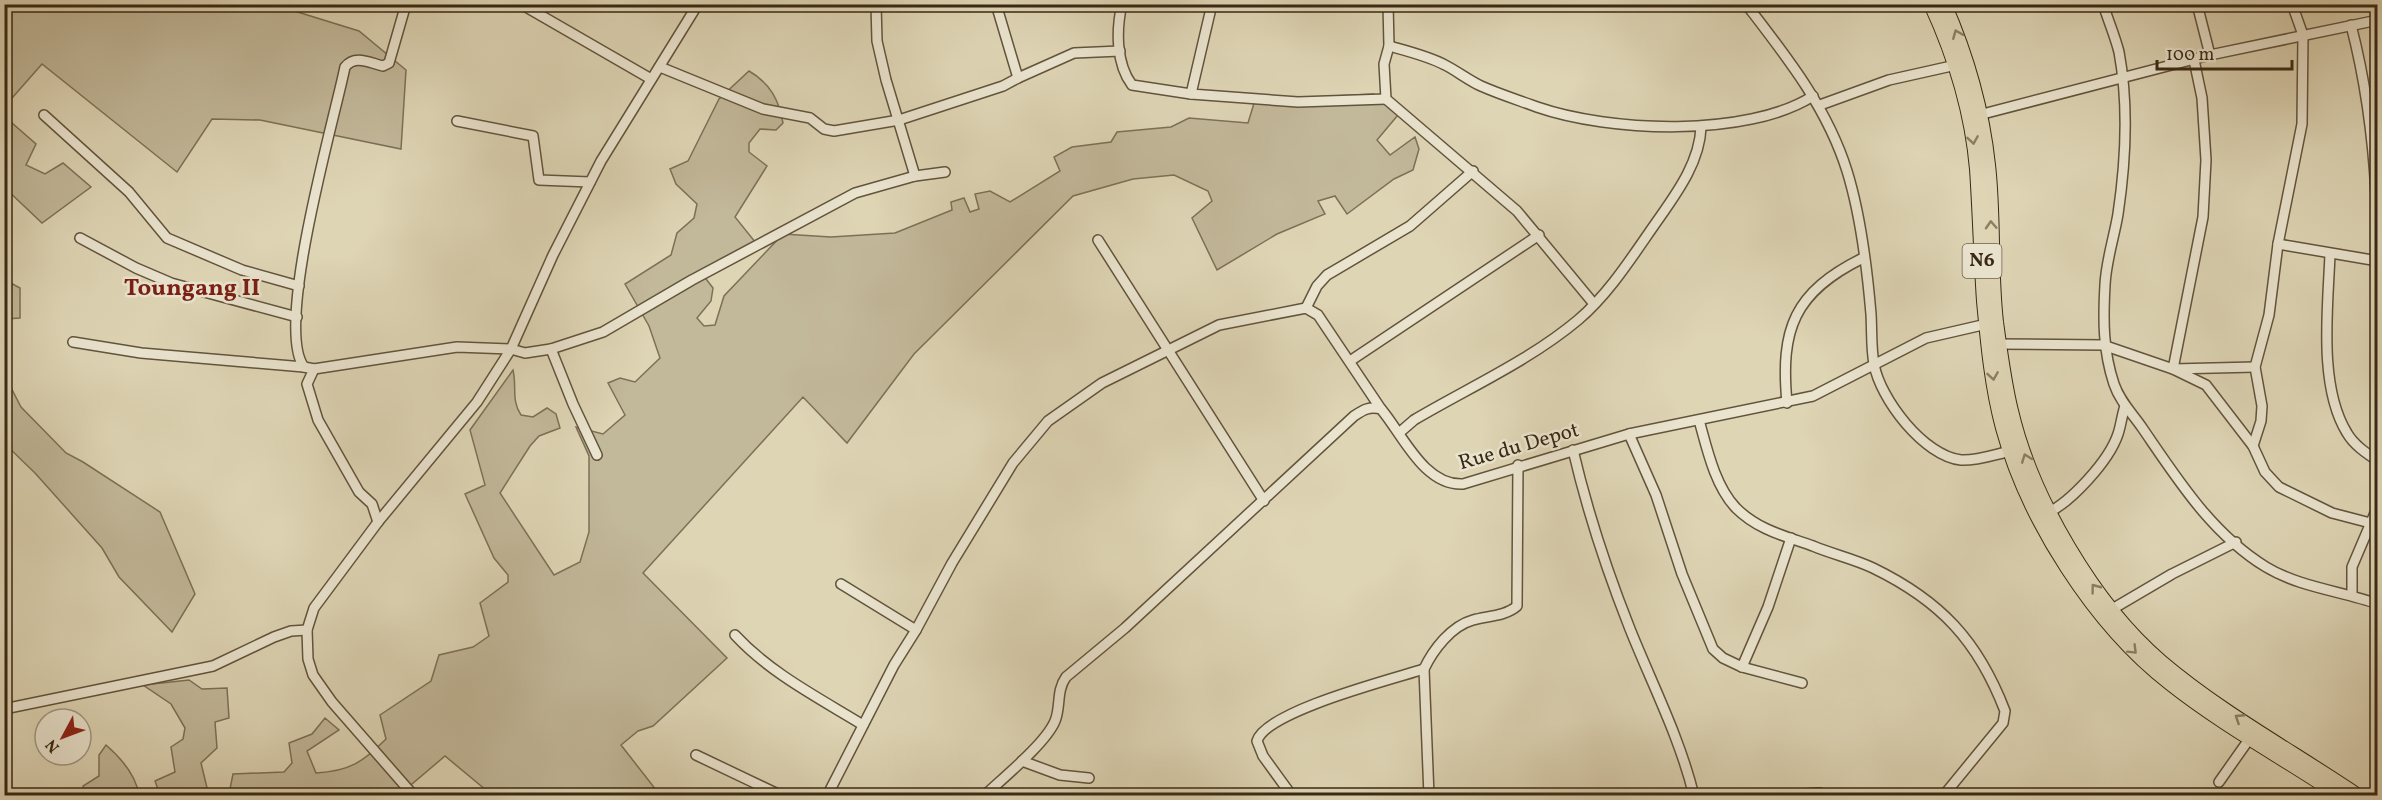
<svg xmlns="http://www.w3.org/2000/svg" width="2382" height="800" viewBox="0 0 2382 800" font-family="Vollkorn,serif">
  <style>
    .green { fill: #c2b89a; stroke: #7d7057; stroke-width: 1.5 }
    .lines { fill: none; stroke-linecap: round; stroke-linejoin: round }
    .minor-casing { stroke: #62543c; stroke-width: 12 }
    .highway-casing { stroke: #382914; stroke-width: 16 }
    .minor { stroke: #eae4cf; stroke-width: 9 }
    .highway { stroke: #ded5b5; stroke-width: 14 }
    .oneway { stroke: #8b7f64 }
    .labels { text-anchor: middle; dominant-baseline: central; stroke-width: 5; stroke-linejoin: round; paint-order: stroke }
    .shield { fill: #eae4cf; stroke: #6d614c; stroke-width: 1.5 }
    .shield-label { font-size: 20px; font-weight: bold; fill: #382914 }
    .street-label { font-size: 21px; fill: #382914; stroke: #eae4cf }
    .quarter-label { font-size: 24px; font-weight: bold; fill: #7a1f14; stroke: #eae4cf }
  </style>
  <rect width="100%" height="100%" fill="#ded5b5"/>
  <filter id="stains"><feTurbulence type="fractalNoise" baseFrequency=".00333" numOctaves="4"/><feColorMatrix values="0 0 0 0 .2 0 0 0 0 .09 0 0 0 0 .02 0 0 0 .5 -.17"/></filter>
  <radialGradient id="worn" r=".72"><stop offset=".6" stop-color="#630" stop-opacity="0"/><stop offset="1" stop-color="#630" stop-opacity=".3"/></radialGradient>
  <g class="green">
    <path d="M5 5H284L288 9 359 31 406 70 401 149 260 120 212 119 177 172 42 64 5 106Z"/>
    <path d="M749 71C770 83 779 100 783 123L776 130 760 129 749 143V152L767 166 735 217 756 243 703 275 713 288 711 301 697 318 704 326 715 325 724 296 783 234 831 237 895 233 952 210 951 202 964 198 970 212 979 209 975 194 990 191 1010 202 1060 171 1054 157 1072 147 1111 142 1117 132 1171 127 1189 118 1248 123 1255 100 1374 94 1398 115 1377 140 1390 155 1415 137 1419 149 1413 170 1394 179 1347 214 1335 196 1318 201 1325 214 1277 234 1217 270 1192 218 1212 201 1208 191 1174 175 1133 179 1073 196 914 354 847 443 803 397 643 573 727 658 653 726 638 731 621 745 660 795H492L445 756 399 795H160L155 781 175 772 171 747 183 739 185 728 171 704 143 685 189 680 202 689 227 688 229 718 215 722 217 748 201 763 208 792 222 794 230 789 233 774 284 772 292 763 289 743 312 734 325 718 339 730 307 751 316 773C350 771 363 762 386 739L380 715 431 681 439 655 473 647 489 636 480 603 508 582V575L494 558 465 494 485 485 470 430 513 370C517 387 511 400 521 415L533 417 547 408 556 414 560 428 539 436 530 446 500 493 554 575 580 562 589 532V456L576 427 603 434 625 415 608 383 620 378 635 382 660 358 649 326 625 284 671 255 677 233 694 218 697 204 676 184 670 169 688 161 719 99Z"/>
    <path d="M4 116 36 144 26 165 45 174 63 163 91 187 42 223 5 188Z"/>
    <path d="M5 280 20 288V318L5 319Z"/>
    <path d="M5 376 21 407 66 453 83 462 160 512 195 594 172 632 119 577 102 548 35 473 5 444Z"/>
    <path d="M106 745C121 758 136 776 139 795H86L83 786 99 776V755Z"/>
  </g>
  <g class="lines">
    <g class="minor-casing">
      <g id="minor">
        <path d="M406 4 389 63 383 66C370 63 355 54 345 67 334 121 274 327 304 367L314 369 457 347 511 349 525 353 551 349 603 332 692 280 855 193 915 176 945 172"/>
        <path d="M521 4 651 79"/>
        <path d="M876 4 877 41 886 80 915 176"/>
        <path d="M1122 4C1116 30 1116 64 1132 85L1191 94"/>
        <path d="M1212 4 1191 94 1298 102 1386 99"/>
        <path d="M1388 4 1389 46 1384 64 1386 99 1517 211 1594 304"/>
        <path d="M1746 4C1786 56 1827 107 1847 171 1861 216 1867 267 1871 314 1872 330 1871 348 1874 364 1880 399 1924 456 1961 460 1977 461 1996 454 2011 451"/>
        <path d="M2103 4C2108 20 2115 36 2119 52 2129 106 2126 160 2118 214 2114 238 2106 261 2105 285 2103 320 2103 351 2114 384 2120 402 2133 414 2143 429 2178 480 2212 534 2266 567 2299 587 2341 591 2378 604"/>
        <path d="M2197 4 2210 55"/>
        <path d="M2351 25C2365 79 2373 137 2376 194 2377 217 2376 240 2378 263"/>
        <path d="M1389 46C1407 51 1428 56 1445 65 1457 71 1468 80 1481 86 1499 94 1518 100 1537 107 1609 132 1747 138 1813 96"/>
        <path d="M2194 60 2202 98 2206 160 2203 217 2173 369 2255 367"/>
        <path d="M660 67 763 109 810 118 824 129 834 131 899 120 1003 86 1018 78 996 4"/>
        <path d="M1018 78 1074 53 1120 51"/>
        <path d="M1820 105 1889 80 1956 65"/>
        <path d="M44 115 129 192 167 238 242 270 299 286"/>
        <path d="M1975 116 2210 55 2378 20"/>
        <path d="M457 121 533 136 539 180 590 182"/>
        <path d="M80 238 136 268 171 283 297 317"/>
        <path d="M1098 240 1264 501"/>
        <path d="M2278 244 2378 261"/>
        <path d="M2330 254C2328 307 2318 386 2347 433 2354 445 2366 453 2378 461"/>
        <path d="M1306 308 1317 286 1327 275 1410 226 1473 171"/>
        <path d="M73 342 141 353 304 367"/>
        <path d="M1996 344 2103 345 2173 369 2206 385 2253 446 2265 472 2279 487 2332 513 2378 525"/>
        <path d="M551 349 573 404 597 455"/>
        <path d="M1350 361 1539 235"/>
        <path d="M314 369 307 384 318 420 359 492 372 504 378 522"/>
        <path d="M1787 403C1780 329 1794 292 1863 258"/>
        <path d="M1699 420C1707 449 1715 486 1736 508 1758 530 1785 536 1813 546 1832 554 1854 559 1873 568 1941 601 1978 641 2005 711L2003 723 1944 795"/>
        <path d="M1399 433 1414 420C1468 388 1529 361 1578 320 1611 292 1635 252 1660 217 1679 190 1700 160 1701 127"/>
        <path d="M1629 434 1656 495 1682 574 1713 649 1723 658 1742 667 1802 683"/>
        <path d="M2253 446 2261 421 2262 406 2255 367 2269 315 2278 244 2302 124 2303 35 2292 4"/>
        <path d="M1573 450C1587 510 1607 571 1630 629 1652 684 1680 738 1694 796"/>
        <path d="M2046 514C2071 502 2109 461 2118 434 2121 425 2122 415 2125 406"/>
        <path d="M841 584 916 630"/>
        <path d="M2352 595V567L2378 506"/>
        <path d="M2109 611 2172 574 2236 542"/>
        <path d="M735 635C770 673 819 698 863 725"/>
        <path d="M1742 667 1768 607 1791 538"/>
        <path d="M4 709 213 666 274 637 291 631 307 630"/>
        <path d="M696 755 782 796"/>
        <path d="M1022 761 1060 775 1089 778"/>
        <path d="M2219 782 2250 738"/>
        <path d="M1516 794 1517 796"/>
        <path d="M414 796 332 702 313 675 308 659 307 630 314 608 378 522 477 402 511 349 553 255 601 161 698 4"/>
        <path d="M827 796 894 665 916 630 952 563 1013 463 1048 421 1102 383 1219 325 1306 308 1318 315 1381 409"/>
        <path d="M984 796C1003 778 1046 743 1055 721 1061 707 1056 691 1066 677L1125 628 1354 416C1363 410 1369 406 1381 409 1403 435 1424 486 1463 484L1629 434 1813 396 1926 338 1991 323"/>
        <path d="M1292 796 1263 756 1257 741C1266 711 1393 679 1424 669"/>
        <path d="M1429 796 1424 669C1433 650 1451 626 1473 620 1487 616 1506 616 1517 606L1518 465"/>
        <path d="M1775 796 1820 793"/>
      </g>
    </g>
    <g class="highway-casing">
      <g id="highway">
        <path d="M1931 4C1955 56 1972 111 1977 169 1980 213 1981 257 1984 301 1988 344 1992 387 2003 428 2028 520 2095 625 2170 683 2223 725 2284 758 2341 796"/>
        <path d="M1944 4C1967 56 1982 109 1988 165 1994 217 1990 270 1996 322 2000 351 2004 383 2011 411 2031 497 2094 605 2161 662 2221 713 2293 752 2358 796"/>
      </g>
    </g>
    <use href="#minor" class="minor"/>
    <use href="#highway" class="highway"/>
  </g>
  <defs><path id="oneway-chevron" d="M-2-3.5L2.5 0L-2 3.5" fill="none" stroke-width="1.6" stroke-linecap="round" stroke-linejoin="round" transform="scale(1.5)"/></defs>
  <g class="oneway">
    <use href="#oneway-chevron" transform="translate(1957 34) rotate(-112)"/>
    <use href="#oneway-chevron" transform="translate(1973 140) rotate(81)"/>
    <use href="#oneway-chevron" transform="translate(1991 225) rotate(-93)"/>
    <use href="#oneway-chevron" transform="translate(1993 376) rotate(81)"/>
    <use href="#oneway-chevron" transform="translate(2026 458) rotate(-111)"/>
    <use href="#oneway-chevron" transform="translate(2095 588) rotate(-127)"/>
    <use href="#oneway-chevron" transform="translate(2133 650) rotate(45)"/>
    <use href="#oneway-chevron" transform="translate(2239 718) rotate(-147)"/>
  </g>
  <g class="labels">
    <rect class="shield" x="1962.5" y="244" width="39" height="34" rx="4.5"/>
    <g class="shield-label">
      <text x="1982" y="261">N6</text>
    </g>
    <g class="street-label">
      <text transform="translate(1519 447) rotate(-16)">Rue du Depot</text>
    </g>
    <g class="quarter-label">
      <text x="192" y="289">Toungang II</text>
    </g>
  </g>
  <rect width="2382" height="800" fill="none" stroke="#ded5b5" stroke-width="24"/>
  <rect x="6" y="6" width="2370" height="788" fill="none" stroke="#382914" stroke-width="3"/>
  <rect x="12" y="12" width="2358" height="776" fill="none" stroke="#382914" stroke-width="1.5"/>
  <g transform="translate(63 737) rotate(229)"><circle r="28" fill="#eae4cf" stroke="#a39984" stroke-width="1.5"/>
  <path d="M0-4.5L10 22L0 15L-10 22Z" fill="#8f2418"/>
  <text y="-9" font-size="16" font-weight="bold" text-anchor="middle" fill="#382914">N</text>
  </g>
  <path d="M2157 60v9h135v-9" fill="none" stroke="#382914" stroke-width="3"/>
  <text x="2166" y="60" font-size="18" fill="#382914" stroke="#eae4cf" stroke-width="4.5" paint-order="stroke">100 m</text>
  <rect width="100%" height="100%" filter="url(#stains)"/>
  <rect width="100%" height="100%" fill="url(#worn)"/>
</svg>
